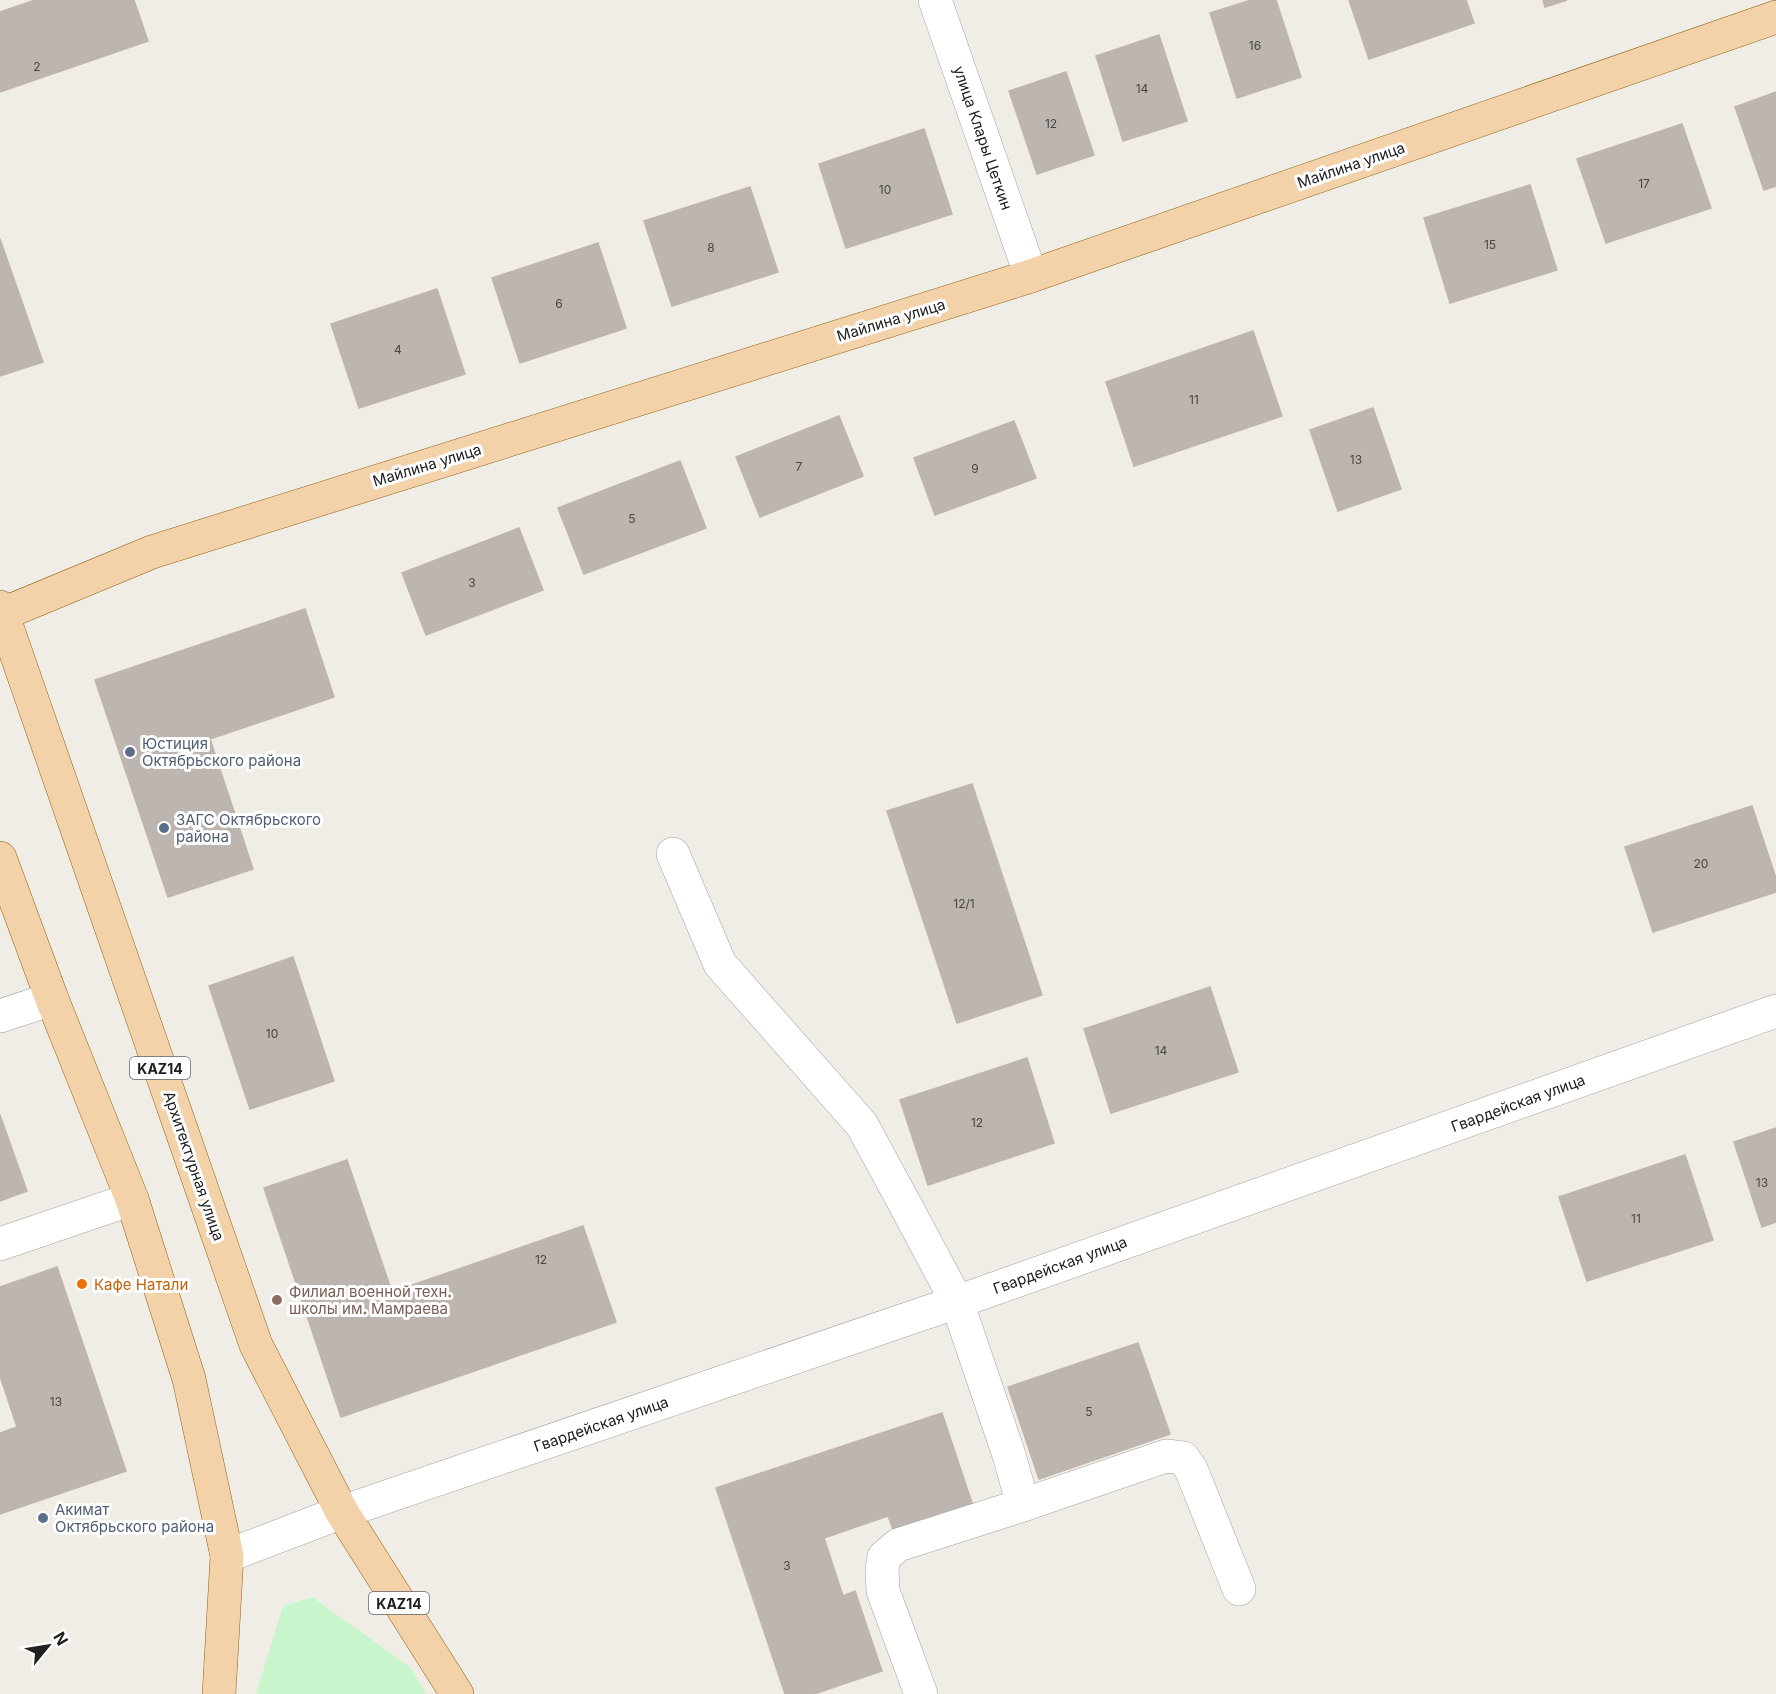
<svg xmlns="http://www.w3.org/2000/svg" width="1776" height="1694" viewBox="0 0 1776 1694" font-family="Inter,sans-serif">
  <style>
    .park { fill: #c9f5cc }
    .building { fill: #bdb6b0; stroke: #c0b4ab; stroke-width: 1.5 }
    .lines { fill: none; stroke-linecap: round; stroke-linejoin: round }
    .minor-casing { stroke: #a1a1a1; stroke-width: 34 }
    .major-casing { stroke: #8e620e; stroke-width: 34 }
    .minor { stroke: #fff; stroke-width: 33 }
    .major { stroke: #f3d2a9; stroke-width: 33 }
    .service-dot { fill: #5c6f8a; stroke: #fff; stroke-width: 2 }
    .food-dot { fill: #e8710a; stroke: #fff; stroke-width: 2 }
    .education-dot { fill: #8d6e63; stroke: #fff; stroke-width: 2 }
    .labels { text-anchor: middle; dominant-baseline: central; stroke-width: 6; stroke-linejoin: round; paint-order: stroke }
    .number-label { font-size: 12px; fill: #474644 }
    .shield { fill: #fff; stroke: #636363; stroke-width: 1.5 }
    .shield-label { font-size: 14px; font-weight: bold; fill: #202020 }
    .street-label { font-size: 15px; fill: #202020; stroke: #fff }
    .service-label { font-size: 15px; fill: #4e5e75; stroke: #fff; text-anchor: start }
    .food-label { font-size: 15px; fill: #c56008; stroke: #fff; text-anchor: start }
    .education-label { font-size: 15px; fill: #785e54; stroke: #fff; text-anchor: start }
  </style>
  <rect width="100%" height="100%" fill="#f0ede7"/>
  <path class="park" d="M312 1597 411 1668 426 1694H256L283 1606Z"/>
  <g class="building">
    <path d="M35 0H134L148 41 0 92V12Z"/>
    <path d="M1251 0H1276L1301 77 1237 98 1210 13Z"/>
    <path d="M1349 0H1466L1474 23 1369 59Z"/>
    <path d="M1543 0H1567L1545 7Z"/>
    <path d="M1159 35 1187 121 1123 141 1096 56Z"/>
    <path d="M1066 72 1094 155 1037 174 1009 91Z"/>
    <path d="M1776 92V186L1764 190 1735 107Z"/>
    <path d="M1682 124 1711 208 1606 243 1577 159Z"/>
    <path d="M924 129 952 214 846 248 819 164Z"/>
    <path d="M1530 185 1557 270 1450 303 1424 218Z"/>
    <path d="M750 187 778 272 672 306 644 221Z"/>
    <path d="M0 239 43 362 0 376Z"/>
    <path d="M598 243 626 328 520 363 492 278Z"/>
    <path d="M437 289 465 374 359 408 331 324Z"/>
    <path d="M1253 331 1282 416 1134 466 1106 382Z"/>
    <path d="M1373 408 1401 489 1338 511 1310 430Z"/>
    <path d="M839 416 863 476 760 517 736 457Z"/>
    <path d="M1014 421 1036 478 935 515 914 458Z"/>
    <path d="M680 461 706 528 584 574 558 508Z"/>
    <path d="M519 528 543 590 426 635 402 573Z"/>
    <path d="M305 609 334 697 210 739 253 869 168 897 95 680Z"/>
    <path d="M972 784 1042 995 957 1023 887 811Z"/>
    <path d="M1752 806 1776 878V892L1653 932 1625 847Z"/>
    <path d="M293 957 334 1081 250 1109 209 986Z"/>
    <path d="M1210 987 1238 1072 1111 1113 1084 1029Z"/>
    <path d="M1027 1058 1054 1143 928 1185 900 1100Z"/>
    <path d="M0 1115 27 1191 0 1201Z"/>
    <path d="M1776 1128V1222L1762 1227 1734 1142Z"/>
    <path d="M1685 1155 1713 1240 1587 1281 1559 1197Z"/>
    <path d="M347 1160 392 1292 583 1226 616 1322 341 1417 264 1188Z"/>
    <path d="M57 1267 126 1471 0 1514V1433L17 1427 0 1376V1287Z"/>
    <path d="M1138 1343 1170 1434 1039 1479 1008 1387Z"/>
    <path d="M942 1413 972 1503 893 1529 888 1516 824 1538 843 1596 855 1591 882 1671 814 1694H785L716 1488Z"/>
  </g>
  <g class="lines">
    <g class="minor-casing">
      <g id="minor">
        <path d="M935 0 1031 276"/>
        <path d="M673 854 720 964 862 1125 908 1210 957 1302 1009 1455 1023 1505 898 1545 884 1557 882 1569 883 1591 921 1694"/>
        <path d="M0 1016 52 999"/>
        <path d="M0 1244 132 1199"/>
        <path d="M1023 1505 1166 1456 1183 1458 1191 1469 1239 1589"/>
        <path d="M227 1556 342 1512 957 1302 1776 1011"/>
      </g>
    </g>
    <g class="major-casing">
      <g id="major">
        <path d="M0 607 256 1345 342 1512 457 1694"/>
        <path d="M0 615 152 552 1031 276 1776 17"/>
        <path d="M0 858 52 999 132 1199 189 1379 227 1556 219 1694"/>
      </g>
    </g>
    <use href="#minor" class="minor"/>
    <use href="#major" class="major"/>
  </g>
  <g class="service-dot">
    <circle cx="130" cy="752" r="6"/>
    <circle cx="164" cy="828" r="6"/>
    <circle cx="43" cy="1518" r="6"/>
  </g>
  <circle class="food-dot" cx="82" cy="1284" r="6"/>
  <circle class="education-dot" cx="277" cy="1300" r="6"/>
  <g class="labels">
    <g class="number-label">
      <text x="1255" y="45">16</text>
      <text x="37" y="66">2</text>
      <text x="1142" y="88">14</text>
      <text x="1051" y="123">12</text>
      <text x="1644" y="183">17</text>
      <text x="885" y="189">10</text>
      <text x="1490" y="244">15</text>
      <text x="711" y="247">8</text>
      <text x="559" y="303">6</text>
      <text x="398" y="349">4</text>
      <text x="1194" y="399">11</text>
      <text x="1356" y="459">13</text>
      <text x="799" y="466">7</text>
      <text x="975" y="468">9</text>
      <text x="632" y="518">5</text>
      <text x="472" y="582">3</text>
      <text x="1701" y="863">20</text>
      <text x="964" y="903">12/1</text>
      <text x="272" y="1033">10</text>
      <text x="1161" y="1050">14</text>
      <text x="977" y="1122">12</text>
      <text x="1762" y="1182">13</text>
      <text x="1636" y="1218">11</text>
      <text x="541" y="1259">12</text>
      <text x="56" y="1401">13</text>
      <text x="1089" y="1411">5</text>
      <text x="787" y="1565">3</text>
    </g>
    <g class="shield">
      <rect x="130" y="1057" width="60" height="22" rx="4.5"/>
      <rect x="369" y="1592" width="60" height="22" rx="4.5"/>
    </g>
    <g class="shield-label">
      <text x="160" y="1068">KAZ14</text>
      <text x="399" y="1603">KAZ14</text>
    </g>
    <g class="street-label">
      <text transform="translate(983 138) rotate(71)">улица Клары Цеткин</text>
      <text transform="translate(1351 165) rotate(-19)">Майлина улица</text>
      <text transform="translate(891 320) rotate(-17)">Майлина улица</text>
      <text transform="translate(427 465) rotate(-17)">Майлина улица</text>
      <text transform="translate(1518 1103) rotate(-20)">Гвардейская улица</text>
      <text transform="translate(194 1166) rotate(71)">Архитектурная улица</text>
      <text transform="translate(1060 1265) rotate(-20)">Гвардейская улица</text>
      <text transform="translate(601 1424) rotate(-19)">Гвардейская улица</text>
    </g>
    <g class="service-label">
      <text x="142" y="743">Юстиция<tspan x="142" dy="17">Октябрьского района</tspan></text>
      <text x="176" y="819">ЗАГС Октябрьского<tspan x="176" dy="17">района</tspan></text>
      <text x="55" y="1509">Акимат<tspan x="55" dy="17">Октябрьского района</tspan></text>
    </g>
    <g class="food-label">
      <text x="94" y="1284">Кафе Натали</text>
    </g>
    <g class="education-label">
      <text x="289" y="1291">Филиал военной техн.<tspan x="289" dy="17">школы им. Мамраева</tspan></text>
    </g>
  </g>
  <g transform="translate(48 1646) rotate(60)" stroke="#ffffff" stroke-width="4.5" paint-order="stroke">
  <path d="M0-4.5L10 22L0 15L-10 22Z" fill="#202020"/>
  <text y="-9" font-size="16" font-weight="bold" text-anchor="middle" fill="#202020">N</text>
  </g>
</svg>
